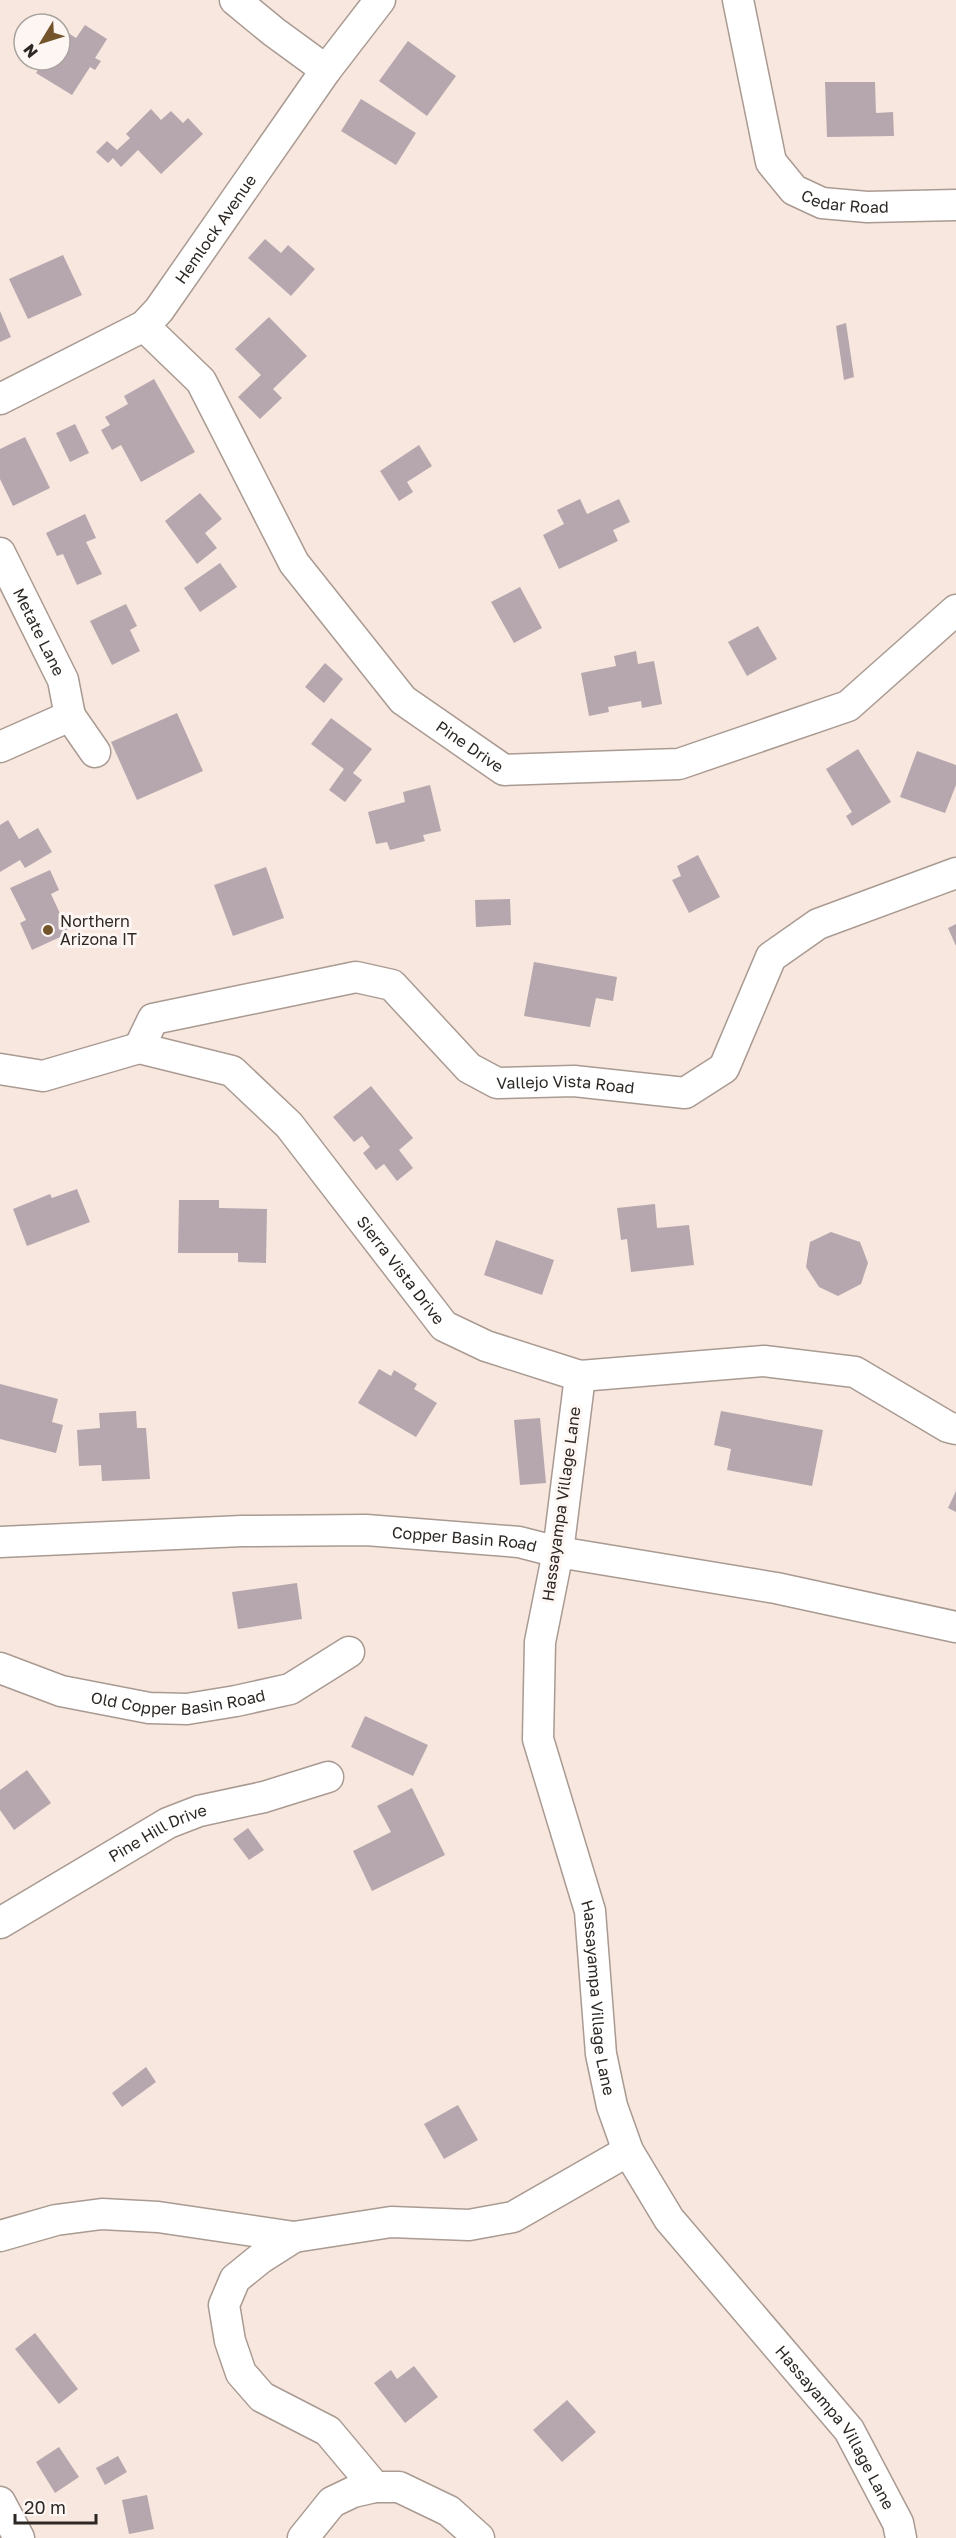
<svg xmlns="http://www.w3.org/2000/svg" width="956" height="2538" viewBox="0 0 956 2538" font-family="'Golos Text',sans-serif">
  <style>
    .building { fill: #b6a7af }
    .lines { fill: none; stroke-linecap: round; stroke-linejoin: round }
    .minor-casing { stroke: #a99a92; stroke-width: 33 }
    .minor { stroke: #fff; stroke-width: 30 }
    .poi-dot { fill: #74542a; stroke: #fdf6f3; stroke-width: 2 }
    .labels { text-anchor: middle; dominant-baseline: central; stroke-width: 6; stroke-linejoin: round; paint-order: stroke }
    .street-label { font-size: 16px; fill: #2d2824; stroke: #fdf6f3 }
    .poi-label { font-size: 16px; fill: #2d2824; stroke: #fdf6f3; text-anchor: start }
  </style>
  <rect width="100%" height="100%" fill="#f7e7de"/>
  <g class="building">
    <path d="M85 25 107 39 95 58 101 61 95 70 90 67 72 95 36 73 44 60H60V43L63 44 70 34 76 38Z"/>
    <path d="M408 41 456 76 427 116 379 81Z"/>
    <path d="M825 82H875L876 113 893 112 894 136 827 137Z"/>
    <path d="M361 99 416 133 396 165 341 131Z"/>
    <path d="M151 109 161 120 171 111 183 123 188 118 203 134 161 174 138 150 121 167 113 158 108 163 96 152 107 141 117 150 130 138 126 134Z"/>
    <path d="M265 239 281 253 288 245 315 269 291 296 248 258Z"/>
    <path d="M63 255 82 295 28 319 9 279Z"/>
    <path d="M0 311 11 337 0 342Z"/>
    <path d="M269 317 307 356 273 389 282 398 260 419 238 397 261 375 235 349Z"/>
    <path d="M846 323 854 377 844 380 836 326Z"/>
    <path d="M154 379 195 452 141 482 121 445 112 450 101 430 110 425 105 417 128 404 124 396Z"/>
    <path d="M75 424 89 453 70 462 56 433Z"/>
    <path d="M25 437 50 488 13 506 0 479V449Z"/>
    <path d="M419 445 432 466 407 482 413 492 399 501 380 471Z"/>
    <path d="M200 493 222 519 205 533 217 548 197 564 165 521Z"/>
    <path d="M580 499 587 514 619 499 630 522 613 530 618 541 559 569 543 535 564 524 557 510Z"/>
    <path d="M85 514 96 538 86 542 102 574 77 585 63 554 57 556 46 533Z"/>
    <path d="M220 563 237 587 200 612 184 588Z"/>
    <path d="M520 587 542 628 514 643 491 602Z"/>
    <path d="M126 604 137 626 130 630 140 651 112 665 90 621Z"/>
    <path d="M758 626 777 659 747 676 728 642Z"/>
    <path d="M636 651 638 664 654 661 662 704 642 708 641 701 608 707 609 712 589 716 581 673 616 666 614 656Z"/>
    <path d="M325 663 343 679 324 703 305 687Z"/>
    <path d="M177 713 203 771 137 800 111 742Z"/>
    <path d="M331 718 372 749 353 773 362 780 345 802 329 790 344 769 311 744Z"/>
    <path d="M858 749 891 802 852 826 846 816 852 812 826 769Z"/>
    <path d="M917 751 956 765V785L945 813 900 797Z"/>
    <path d="M430 785 441 831 423 835 425 841 390 850 387 842 376 844 368 812 405 802 403 792Z"/>
    <path d="M8 820 19 839 38 828 52 852 25 868 20 860 0 872V825Z"/>
    <path d="M698 855 720 897 689 913 672 880 681 876 677 866Z"/>
    <path d="M266 867 284 918 233 936 214 885Z"/>
    <path d="M50 870 59 890 51 894 69 933 32 950 20 923 26 920 10 888Z"/>
    <path d="M510 899 511 925 476 927 475 900Z"/>
    <path d="M956 924V946L948 928Z"/>
    <path d="M534 962 617 977 613 1001 596 998 590 1027 524 1016Z"/>
    <path d="M371 1086 413 1138 399 1150 413 1168 397 1181 384 1164 376 1170 363 1153 370 1147 362 1136 354 1142 333 1117Z"/>
    <path d="M77 1189 90 1222 27 1246 13 1209 50 1194 52 1198Z"/>
    <path d="M179 1200H219V1208L267 1209 266 1263 238 1262V1253H178Z"/>
    <path d="M655 1204 657 1228 689 1225 694 1265 631 1272 627 1239 621 1240 617 1208Z"/>
    <path d="M831 1232 860 1242 868 1263 861 1284 838 1296 819 1287 806 1267 810 1242Z"/>
    <path d="M496 1240 554 1260 542 1295 484 1275Z"/>
    <path d="M379 1369 391 1376 394 1370 417 1384 414 1389 437 1403 416 1437 358 1403Z"/>
    <path d="M0 1384 58 1399 52 1422 63 1425 56 1453 0 1439Z"/>
    <path d="M136 1411 137 1428H146L150 1479 102 1481 101 1465 79 1466 77 1430 100 1428 99 1413Z"/>
    <path d="M721 1411 823 1430 812 1486 727 1470 731 1449 714 1445Z"/>
    <path d="M540 1418 546 1483 520 1485 514 1420Z"/>
    <path d="M956 1491V1512L948 1508Z"/>
    <path d="M297 1583 302 1619 238 1629 232 1592Z"/>
    <path d="M365 1716 428 1745 413 1776 351 1747Z"/>
    <path d="M27 1770 51 1803 14 1830 0 1810V1790Z"/>
    <path d="M412 1788 445 1855 372 1891 353 1851 391 1832 377 1806Z"/>
    <path d="M248 1828 264 1850 249 1860 233 1839Z"/>
    <path d="M146 2067 156 2082 122 2107 112 2093Z"/>
    <path d="M458 2105 478 2140 444 2159 424 2124Z"/>
    <path d="M35 2333 78 2389 59 2404 15 2349Z"/>
    <path d="M414 2366 438 2397 405 2423 374 2383 391 2370 397 2379Z"/>
    <path d="M567 2400 596 2432 562 2462 533 2430Z"/>
    <path d="M59 2447 79 2477 55 2493 36 2462Z"/>
    <path d="M118 2456 127 2472 105 2485 96 2468Z"/>
    <path d="M147 2495 154 2529 129 2534 122 2500Z"/>
  </g>
  <g class="lines">
    <g class="minor-casing">
      <g id="minor">
        <path d="M235 0 274 32 326 70"/>
        <path id="s1" d="M738 0 771 162 794 190 822 203 867 207 956 205"/>
        <path id="s2" d="M144 326 201 381 294 563 403 700 504 770 679 764 848 706 956 610"/>
        <path id="s3" d="M0 399 144 326 159 310 326 70 380 0"/>
        <path id="s4" d="M0 553 63 680 70 716"/>
        <path d="M0 747 70 716 95 752"/>
        <path id="s5" d="M139 1048 153 1019 356 977 392 985 469 1068 497 1083 574 1081 685 1093 724 1068 771 957 818 924 956 873"/>
        <path id="s6" d="M0 1069 43 1076 139 1048 232 1071 289 1125 444 1326 486 1346 580 1376 764 1361 855 1372 948 1427 956 1429"/>
        <path id="s7" d="M580 1376 558 1552 540 1642 538 1739 590 1911 601 2054 612 2106 628 2151 669 2219 849 2430 898 2523 901 2538"/>
        <path id="s8" d="M0 1542 242 1531 366 1530 519 1542 558 1552 776 1588 956 1627"/>
        <path id="s9" d="M0 1668 61 1691 149 1708 187 1709 236 1701 290 1689 349 1652"/>
        <path id="s10" d="M0 1923 168 1823 199 1811 264 1797 328 1777"/>
        <path d="M0 2236 56 2220 102 2214 158 2217 294 2237 391 2222 469 2225 513 2217 628 2151"/>
        <path d="M294 2237 261 2258 235 2279 224 2305 230 2341 241 2373 262 2397 328 2431 375 2487"/>
        <path d="M0 2502 19 2538"/>
        <path d="M303 2538 332 2502 353 2492 375 2487H399L449 2511 479 2538"/>
      </g>
    </g>
    <use href="#minor" class="minor"/>
  </g>
  <circle class="poi-dot" cx="48" cy="930" r="6"/>
  <g class="labels">
    <g class="street-label">
      <text stroke="none"><textPath href="#s1" startOffset="255">Cedar Road</textPath></text>
      <text stroke="none"><textPath href="#s3" startOffset="282">Hemlock Avenue</textPath></text>
      <text stroke="none"><textPath href="#s4" startOffset="88">Metate Lane</textPath></text>
      <text stroke="none"><textPath href="#s2" startOffset="540">Pine Drive</textPath></text>
      <text stroke="none"><textPath href="#s5" startOffset="490">Vallejo Vista Road</textPath></text>
      <text stroke="none"><textPath href="#s6" startOffset="501">Sierra Vista Drive</textPath></text>
      <text transform="translate(561 1504) rotate(-82)">Hassayampa Village Lane</text>
      <text stroke="none"><textPath href="#s8" startOffset="465">Copper Basin Road</textPath></text>
      <text stroke="none"><textPath href="#s9" startOffset="184">Old Copper Basin Road</textPath></text>
      <text stroke="none"><textPath href="#s10" startOffset="182">Pine Hill Drive</textPath></text>
      <text stroke="none"><textPath href="#s7" startOffset="633">Hassayampa Village Lane</textPath></text>
      <text stroke="none"><textPath href="#s7" startOffset="1137">Hassayampa Village Lane</textPath></text>
    </g>
    <g class="poi-label">
      <text x="60" y="921">Northern<tspan x="60" dy="18">Arizona IT</tspan></text>
    </g>
  </g>
  <g transform="translate(42 42) rotate(232)"><circle r="28" fill="#fdf6f3" stroke="#aaa4a0" stroke-width="1.5"/>
  <path d="M0-4.5L10 22L0 15L-10 22Z" fill="#74542a"/>
  <text y="-9" font-size="16" font-weight="bold" text-anchor="middle" fill="#2d2824">N</text>
  </g>
  <path d="M15 2514v9h81v-9" fill="none" stroke="#2d2824" stroke-width="3"/>
  <text x="24" y="2514" font-size="18" fill="#2d2824" stroke="#fdf6f3" stroke-width="4.5" paint-order="stroke">20 m</text>
</svg>
